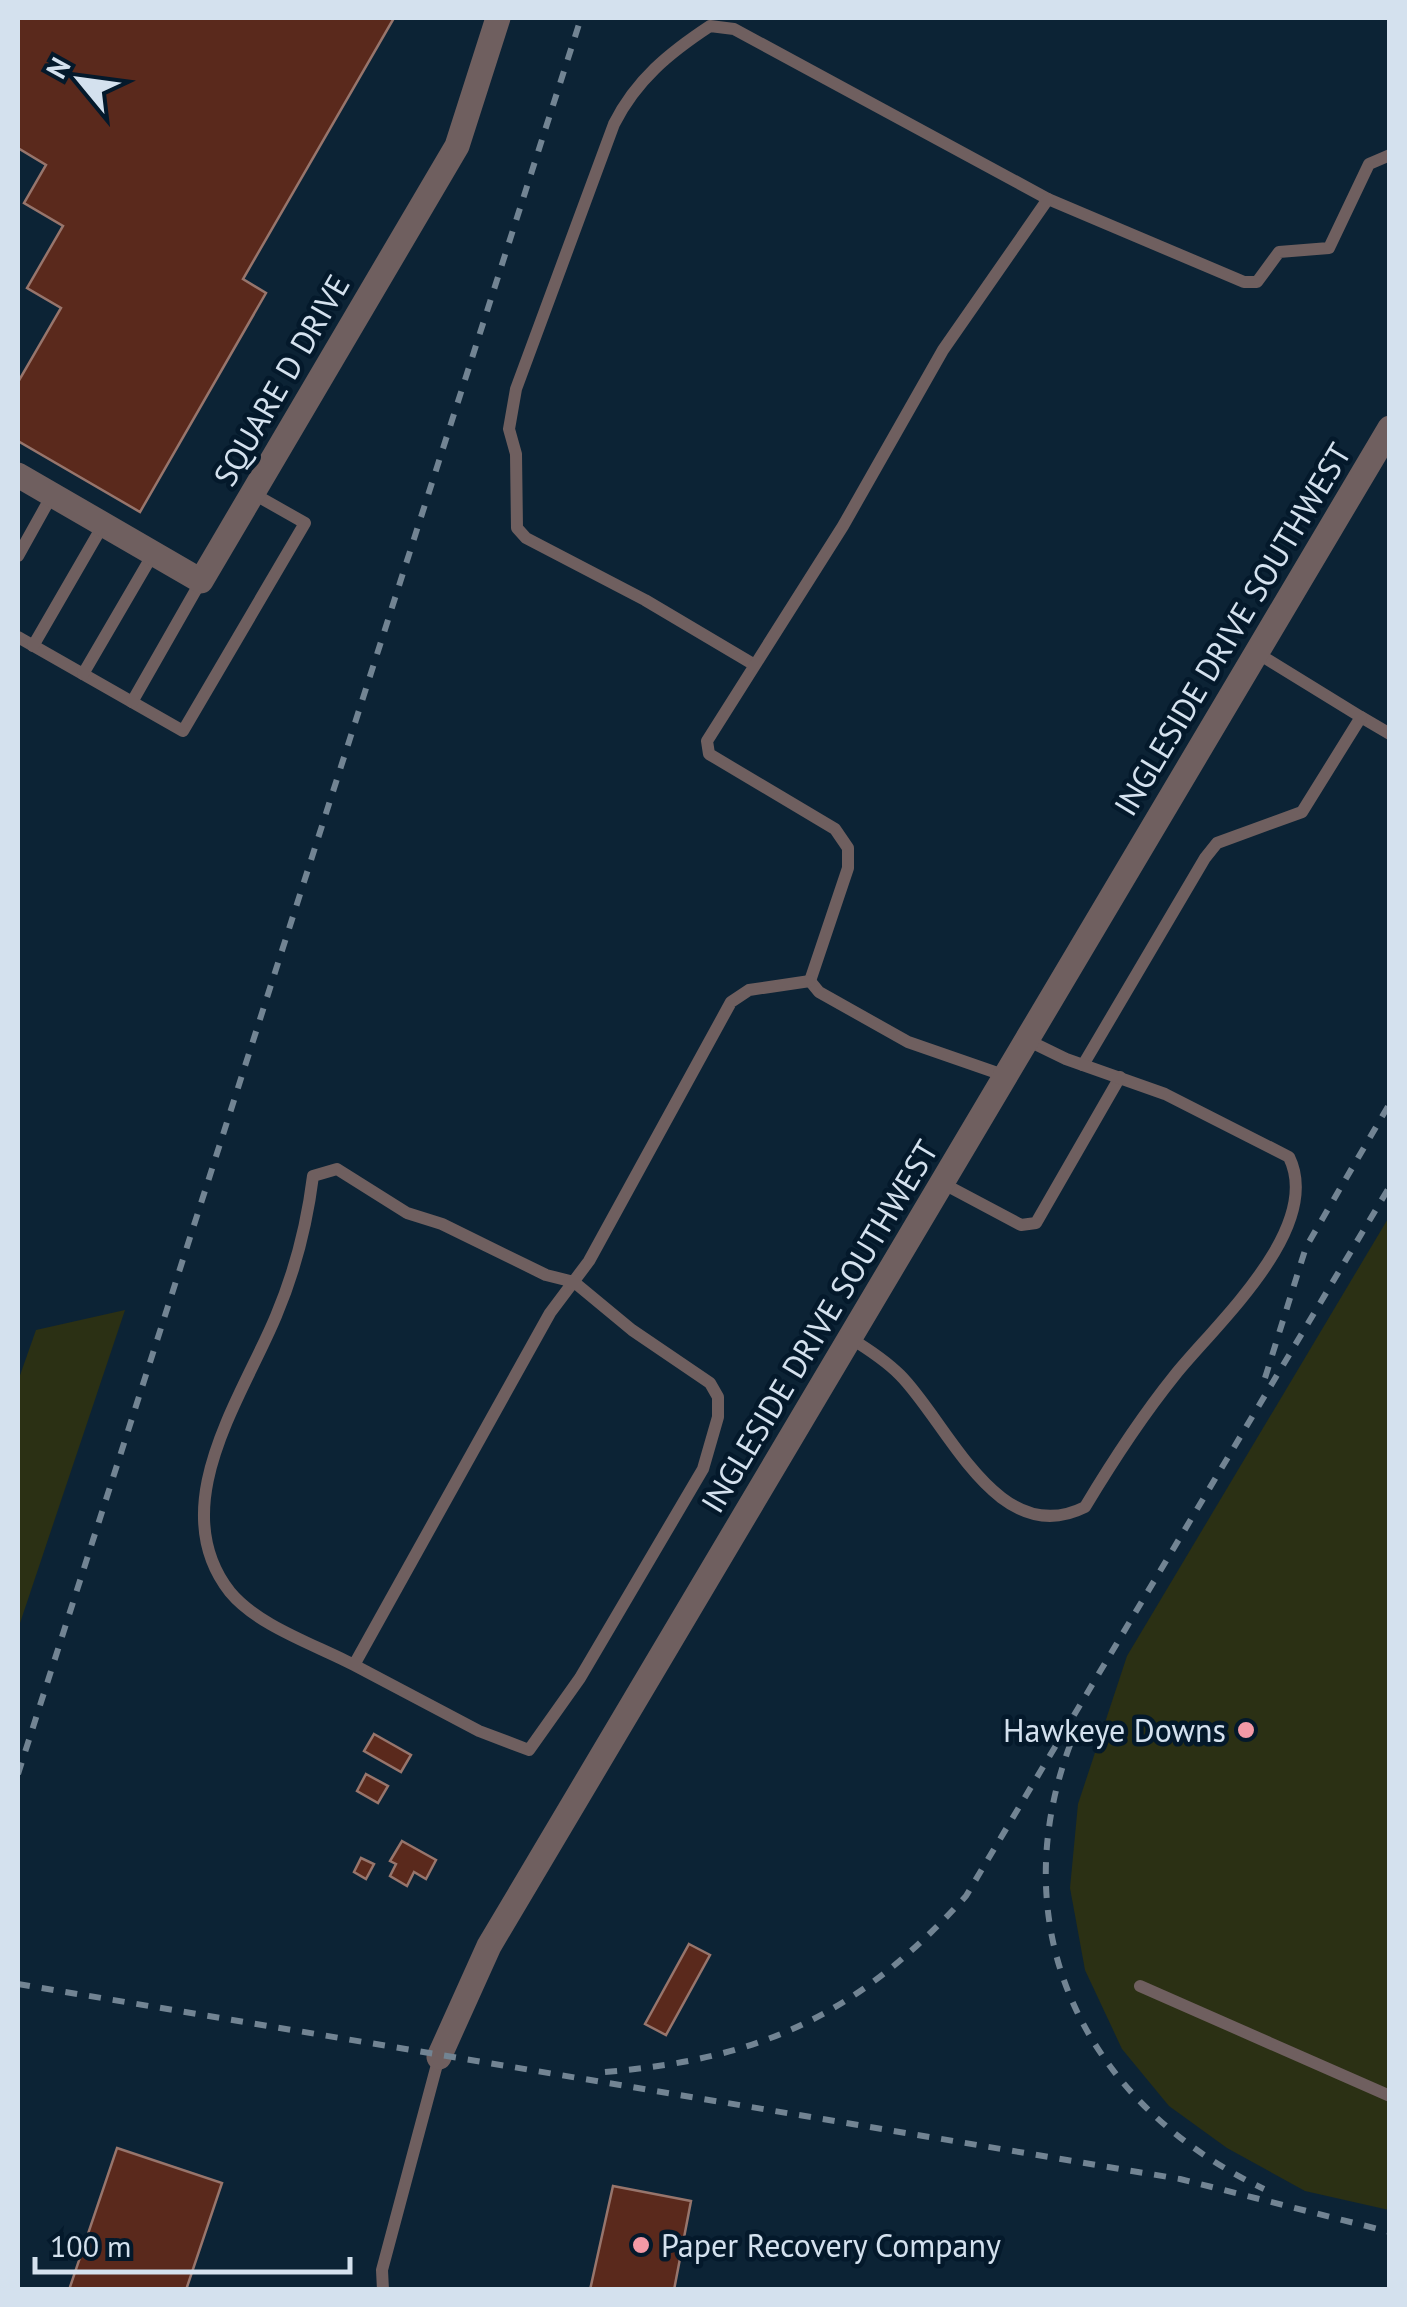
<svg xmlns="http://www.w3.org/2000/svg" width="1407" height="2307" viewBox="0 0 1407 2307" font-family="'PT Sans',sans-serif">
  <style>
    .green { fill: #2b3014 }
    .building { fill: #5a291c; stroke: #97756c; stroke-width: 2.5 }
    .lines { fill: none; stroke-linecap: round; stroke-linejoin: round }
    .service { stroke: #6f5f5f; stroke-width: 12 }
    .minor { stroke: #6f5f5f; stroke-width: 25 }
    .rail { stroke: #728493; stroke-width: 6; stroke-dasharray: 12 12; stroke-linecap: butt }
    .poi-dot { fill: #f49aa6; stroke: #04192b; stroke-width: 4 }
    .labels { text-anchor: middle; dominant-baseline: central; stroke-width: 9; stroke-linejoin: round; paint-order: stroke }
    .street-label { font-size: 32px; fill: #d4e1ee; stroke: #04192b }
    .poi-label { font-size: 32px; fill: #d4e1ee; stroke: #04192b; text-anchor: end }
  </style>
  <rect width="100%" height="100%" fill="#0c2335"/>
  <g class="green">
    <path d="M1389 1217V2210L1305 2191 1227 2148 1169 2106 1122 2049 1085 1970 1070 1888 1078 1804 1127 1656Z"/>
    <path d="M125 1310 18 1629V1381L36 1330Z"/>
  </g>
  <g class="building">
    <path d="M18 18H394L243 279 266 293 140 512 18 441V382L61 308 27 288 63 226 24 203 46 165 18 148Z"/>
    <path d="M374 1734 411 1755 401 1772 364 1751Z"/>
    <path d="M366 1774 388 1786 378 1803 357 1791Z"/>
    <path d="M402 1841 436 1860 426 1879 414 1872 407 1886 390 1876 396 1864 390 1861Z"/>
    <path d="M361 1858 374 1864 366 1879 354 1872Z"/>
    <path d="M689 1944 710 1955 666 2035 645 2024Z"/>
    <path d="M117 2148 222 2183 186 2290H69Z"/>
    <path d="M613 2186 691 2201 674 2290H590Z"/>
  </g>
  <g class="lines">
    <g class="service">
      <path d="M18 556 52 495"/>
      <path d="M18 637 183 731 305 523 252 493"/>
      <path d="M33 646 103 525"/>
      <path d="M753 664 645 600 526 538 517 528 516 454 509 429 516 389 614 124C636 80 669 53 710 26L734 29 1048 199 1244 282H1257L1279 252 1329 248 1369 164 1390 155"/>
      <path d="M83 674 153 554"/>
      <path d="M132 702 201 581"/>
      <path d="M1361 717 1390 734"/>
      <path d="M810 981 848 868V848L835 829 709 754 707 741 843 526 943 350 1048 199"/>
      <path d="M810 981 819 992 908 1042 1006 1076"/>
      <path d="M1083 1065 1205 858 1217 843 1302 812 1361 717 1257 653"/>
      <path d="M942 1183 1021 1225 1036 1223 1120 1077"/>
      <path d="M850 1338C868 1349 885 1360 900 1375 948 1423 998 1551 1085 1507 1112 1462 1142 1416 1175 1375 1216 1324 1324 1228 1289 1157L1165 1094 1066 1059 1027 1040"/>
      <path d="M354 1665 479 1731 529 1750 580 1678 703 1469 718 1417V1397L710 1383 632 1330 574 1282 546 1275 442 1224 407 1213 337 1169 313 1176C307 1224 295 1271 276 1316 242 1398 163 1507 230 1592 258 1626 316 1645 354 1665L550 1313 589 1261 731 1002 749 990 810 981"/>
      <path d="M1140 1986 1390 2096"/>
      <path d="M383 2290 382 2270 439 2057"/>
    </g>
    <g class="minor">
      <path d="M18 475 201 581 457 146 498 18"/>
      <path d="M439 2057 489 1946 1390 428"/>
    </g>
    <g class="rail">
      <path d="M1265 1378 1306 1247 1390 1103"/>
      <path d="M1070 1745C1000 1933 1087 2105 1264 2189"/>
      <path d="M18 1774 581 18"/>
      <path d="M18 1984 1180 2179 1390 2232"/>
      <path d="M605 2072C763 2059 859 2014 966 1896L1390 1186"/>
    </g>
  </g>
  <g class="poi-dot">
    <circle cx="1246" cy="1730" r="10"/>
    <circle cx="641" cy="2245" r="10"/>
  </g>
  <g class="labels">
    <g class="street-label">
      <text transform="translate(281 380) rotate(-60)">SQUARE D DRIVE</text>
      <text transform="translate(1232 629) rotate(-59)">INGLESIDE DRIVE SOUTHWEST</text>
      <text transform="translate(819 1326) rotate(-59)">INGLESIDE DRIVE SOUTHWEST</text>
    </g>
    <g class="poi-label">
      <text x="1226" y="1730">Hawkeye Downs</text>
      <text x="661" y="2245" text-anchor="start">Paper Recovery Company</text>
    </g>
  </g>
  <rect width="1407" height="2307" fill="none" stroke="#d4e1ee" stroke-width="40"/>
  <g transform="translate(80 80) rotate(299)" stroke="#04192b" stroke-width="8" paint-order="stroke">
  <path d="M0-8L18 38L0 25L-18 38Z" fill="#d4e1ee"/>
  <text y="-15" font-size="28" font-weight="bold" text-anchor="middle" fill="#d4e1ee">N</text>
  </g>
  <path d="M35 2257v15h315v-15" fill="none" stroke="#d4e1ee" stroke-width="5"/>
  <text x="50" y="2257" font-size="30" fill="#d4e1ee" stroke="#04192b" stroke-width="8" paint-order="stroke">100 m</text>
</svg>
